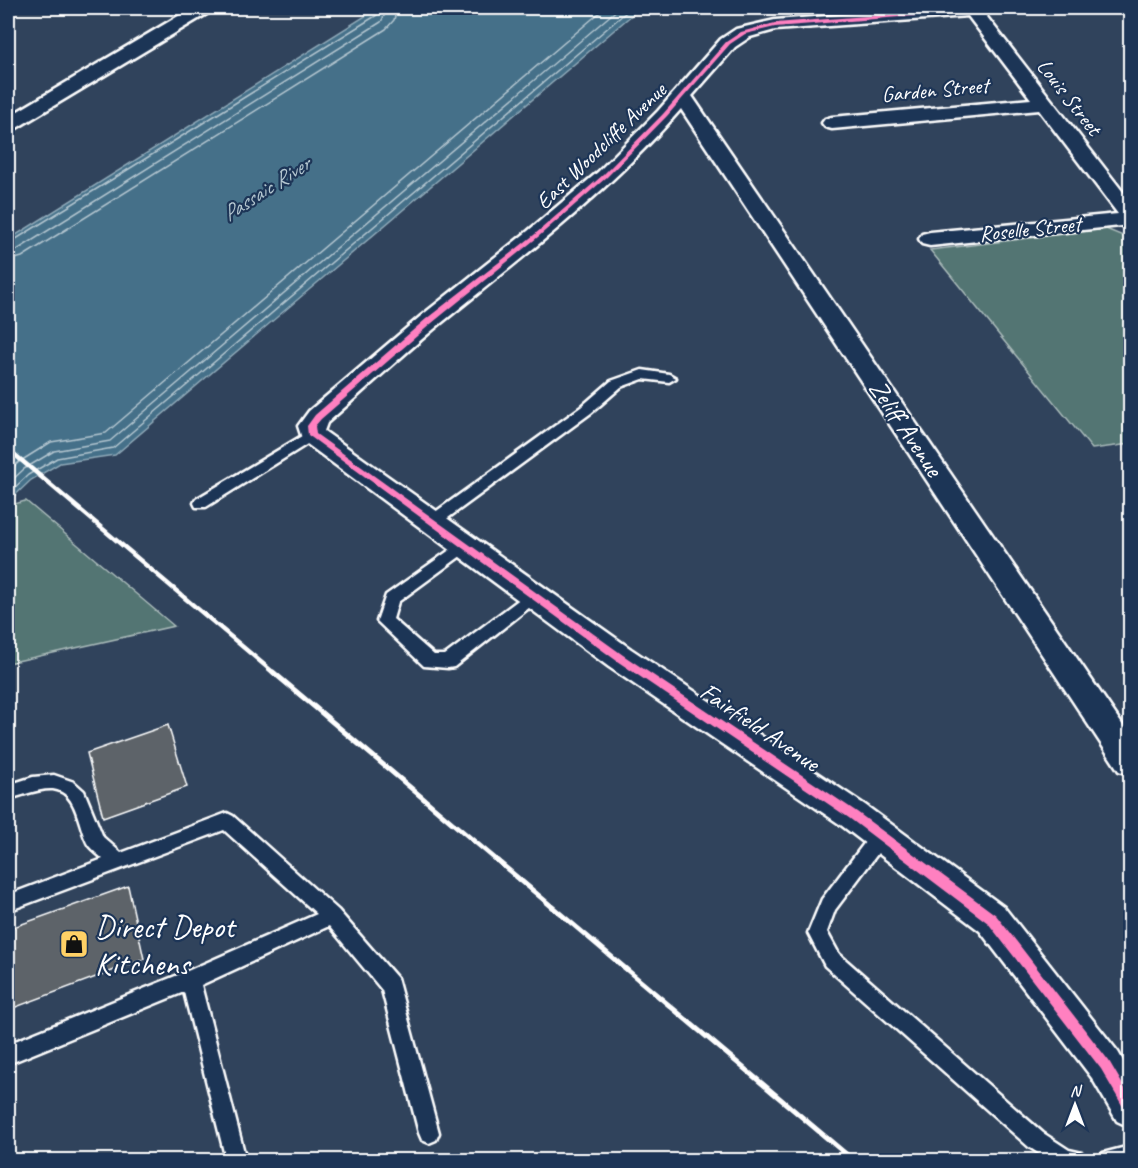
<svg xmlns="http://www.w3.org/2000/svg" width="1138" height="1168" viewBox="0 0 1138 1168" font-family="Caveat,sans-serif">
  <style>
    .green { fill: #537473; stroke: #a9bab9; stroke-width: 1.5 }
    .water { fill: #447089; stroke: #8fa9b8; stroke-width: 1.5 }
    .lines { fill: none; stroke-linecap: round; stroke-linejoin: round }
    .shore { stroke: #b4c6d0; stroke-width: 1.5 }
    .building { fill: #5d6469; stroke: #fff; stroke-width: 1.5 }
    .service-casing { stroke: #fff; stroke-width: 5 }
    .minor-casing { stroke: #fff; stroke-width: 5 }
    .service { fill: #1d3557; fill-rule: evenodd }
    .minor { fill: #1d3557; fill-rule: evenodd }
    .rail-far1 { stroke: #fff; stroke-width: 4.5 }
    .rail { stroke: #fff; stroke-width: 5 }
    .cycleway-casing { stroke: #1d3557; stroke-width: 4 }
    .cycleway { fill: #ff80c0; fill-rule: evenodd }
    .labels { text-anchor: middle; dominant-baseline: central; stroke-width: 4.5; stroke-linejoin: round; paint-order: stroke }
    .far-street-label { font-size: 22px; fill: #fff; stroke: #1d3557 }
    .far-water-label { font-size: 22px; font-style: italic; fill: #b4c6d0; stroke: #1d3557 }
    .street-label { font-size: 26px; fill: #fff; stroke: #1d3557 }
    .near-poi-label { font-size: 32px; fill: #fff; stroke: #1d3557; text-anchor: start }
  </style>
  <rect width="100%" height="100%" fill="#30435c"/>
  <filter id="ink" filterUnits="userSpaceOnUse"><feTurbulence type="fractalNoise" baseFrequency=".0167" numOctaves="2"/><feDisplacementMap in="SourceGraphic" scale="12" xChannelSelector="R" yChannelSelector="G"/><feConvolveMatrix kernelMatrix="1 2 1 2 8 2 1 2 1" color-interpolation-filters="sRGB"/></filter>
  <g filter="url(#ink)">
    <g class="green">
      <path d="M1106 229 1128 238 1130 242V444L1092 449 930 250Z"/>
      <path d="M25 501H26L174 626 8 663V506Z"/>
    </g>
    <path class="water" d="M378 8H640L115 455 60 463 31 480 8 502V240Z"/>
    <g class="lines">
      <g class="shore">
        <path d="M8 244 377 15 380 8"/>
        <path d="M8 252 17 250 381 22 388 8"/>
        <path d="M8 261 22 257 386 29 394 20 397 8"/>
        <path d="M8 472 19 462 51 442 106 433 605 8"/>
        <path d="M8 484 24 469 54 451 110 441 619 8"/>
        <path d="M8 494 28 475 57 458 113 448 631 8"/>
      </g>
    </g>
    <g class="building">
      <path d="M168 725 187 787 103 817 87 753Z"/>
      <path d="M128 886 144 959 8 1010V929Z"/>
    </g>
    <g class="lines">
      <g class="service-casing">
        <g id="service">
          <path d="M642 370 669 374 676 378 669 382 643 379 621 387 591 413 437 526H427L425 522 427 518 581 407 611 381Z"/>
          <path d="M312 430 317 432 319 435 317 438 206 507H196L194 503 196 499Z"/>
          <path d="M464 540 469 542 471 546 469 550 398 602 393 619 434 655H445L529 592H539L542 596 539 600 454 667 448 668 424 666 377 621 386 595Z"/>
          <path d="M54 775 74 782 84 791 103 837 121 853 227 813 233 816 338 910 397 978 439 1133 436 1140 429 1143 422 1140 419 1133 382 990 329 926 201 985 246 1160H226L184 992 8 1064V1044L183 973 317 914 224 830 8 911V895L103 859C99 855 93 851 89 846 78 830 79 792 53 789 38 788 22 796 8 799V785L33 777Z"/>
          <path d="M881 827 887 829 890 835 887 841 835 910 827 932 839 954 1043 1133 1069 1150 1082 1153 1085 1160H1049L1029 1147 825 966 808 933 822 899 875 829Z"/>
          <path d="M1130 1146V1160H1100L1103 1153Z"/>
        </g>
      </g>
      <g class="minor-casing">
        <g id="minor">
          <path d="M192 8H213L210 12 15 129 8 131V117Z"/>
          <path d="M935 8H980L1130 201V225L930 246 922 244 919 239 922 234 930 232 1118 214 1039 110 832 129 825 127 822 123 825 119 832 117 1031 99 968 16 775 30 750 37 735 47 692 96 1130 736V775L1119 771 681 109C610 191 524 256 440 324 401 356 365 390 327 423L324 431 631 649 865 805 1004 907 1118 1052 1130 1073V1127L1117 1121 1092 1078 980 931 841 825 609 667 303 441 298 426 309 411 421 316 528 231 598 172 658 111 721 39 736 29 775 20Z"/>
        </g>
      </g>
      <use href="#service" class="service"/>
      <use href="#minor" class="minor"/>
      <path class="rail-far1" d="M8 449 275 674"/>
      <path class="rail" d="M273 672 853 1160"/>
      <g class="cycleway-casing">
        <path id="cycleway" d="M973 8 975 9V11L775 27 745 34 730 44 667 116 607 177 538 237 432 323 321 419 315 426 316 434 623 655 857 812 996 915 1109 1061 1130 1097V1114L1126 1112 1101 1069 988 923 849 818 617 661 308 435 307 426 315 415 426 319 534 235 603 175 663 114 726 42 741 32 775 23Z"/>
      </g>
      <use href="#cycleway" class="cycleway"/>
    </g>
  </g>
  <defs>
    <g id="shop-square" transform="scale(1.5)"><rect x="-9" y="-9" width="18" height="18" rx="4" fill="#ffd166" stroke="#1d3557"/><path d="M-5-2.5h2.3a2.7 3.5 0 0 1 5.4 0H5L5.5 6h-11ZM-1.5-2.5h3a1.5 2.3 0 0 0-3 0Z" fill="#111"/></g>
  </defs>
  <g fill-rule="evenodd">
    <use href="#shop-square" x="74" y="944"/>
  </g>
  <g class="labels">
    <g class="far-street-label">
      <text transform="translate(935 90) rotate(-5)">Garden Street</text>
      <text transform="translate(1069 97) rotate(52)">Louis Street</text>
      <text transform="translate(601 146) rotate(-44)">East Woodcliffe Avenue</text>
      <text transform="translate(1030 229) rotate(-6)">Roselle Street</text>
    </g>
    <g class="far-water-label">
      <text transform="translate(266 189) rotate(-33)">Passaic River</text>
    </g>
    <g class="street-label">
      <text transform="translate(906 428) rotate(56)">Zeliff Avenue</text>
      <text transform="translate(760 727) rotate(34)">Fairfield Avenue</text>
    </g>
    <g class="near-poi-label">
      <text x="95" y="926">Direct Depot<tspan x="95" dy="37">Kitchens</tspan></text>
    </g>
  </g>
  <rect width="1138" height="1168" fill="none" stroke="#1d3557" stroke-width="30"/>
  <rect x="15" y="15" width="1108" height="1138" fill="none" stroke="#fff" stroke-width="2" filter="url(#ink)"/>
  <g transform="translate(1075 1105)" stroke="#1d3557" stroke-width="4.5" paint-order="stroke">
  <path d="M0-4.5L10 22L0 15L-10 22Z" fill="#ffffff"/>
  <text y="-9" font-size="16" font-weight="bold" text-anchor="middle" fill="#ffffff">N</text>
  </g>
</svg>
